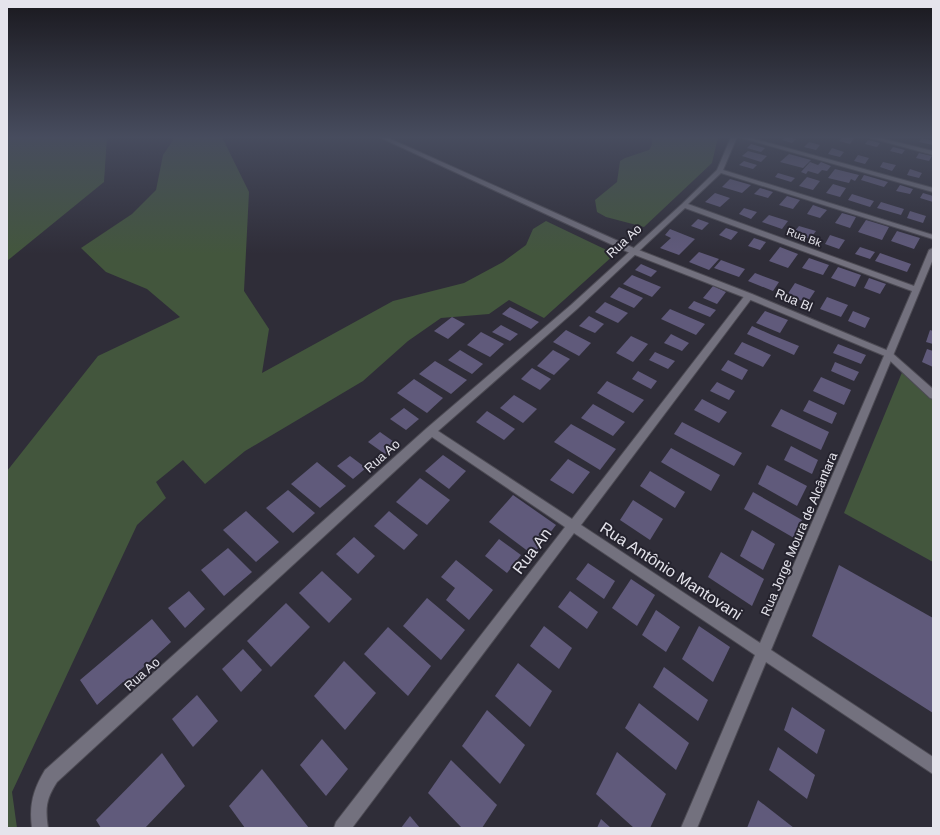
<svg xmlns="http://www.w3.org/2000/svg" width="940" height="835" viewBox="0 0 940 835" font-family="Helvetica,sans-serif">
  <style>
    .green { fill: #43563d }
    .building { fill: #605a7b }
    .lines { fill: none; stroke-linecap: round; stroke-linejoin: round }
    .street-casing { stroke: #4d4b54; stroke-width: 2 }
    .secondary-casing { stroke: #4d4b54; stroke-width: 2 }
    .street { fill: #73717e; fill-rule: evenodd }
    .secondary { fill: #73717e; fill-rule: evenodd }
    .labels { text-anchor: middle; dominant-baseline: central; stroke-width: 4; stroke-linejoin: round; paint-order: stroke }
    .far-street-label { font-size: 11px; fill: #e5e4ec; stroke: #25232e }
    .street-label { font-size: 13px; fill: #e5e4ec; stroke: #25232e }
    .near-street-label { font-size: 16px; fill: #e5e4ec; stroke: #25232e }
  </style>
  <rect width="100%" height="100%" fill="#2f2d38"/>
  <g class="green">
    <path d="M7 137H107L104 182 7 261Z"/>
    <path d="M175 137H222L249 192 244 291 269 329 262 373 393 301 464 283 503 262 526 245 533 229 546 221 615 254 544 318 509 300 489 314 441 318 408 341 363 381 245 451 205 484 183 460 156 482 166 498 137 525 12 792 17 828H7V471L98 356 180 317 147 289 106 272 81 248 132 214 156 190 163 155Z"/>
    <path d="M652 137H718L712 163 644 227 606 217 597 212 595 200 617 182 620 161 625 158 649 150 652 145Z"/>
    <path d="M903 370 933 398V562L844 513Z"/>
  </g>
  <g class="building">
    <path d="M785 137H787L796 139 792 143 782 140Z"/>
    <path d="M842 137H855L850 144 839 141Z"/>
    <path d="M922 138 933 141V145L919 142Z"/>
    <path d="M868 140 880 143 877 147 865 144Z"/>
    <path d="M809 142 820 145 816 150 804 147Z"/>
    <path d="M751 144 765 148 761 152 747 148Z"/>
    <path d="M893 147 905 150 902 154 890 151Z"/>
    <path d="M832 148 844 152 840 157 828 154Z"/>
    <path d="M748 151 767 156 761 162 742 156Z"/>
    <path d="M919 153 932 156 929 161 916 158Z"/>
    <path d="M789 154 811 160 803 168 780 162Z"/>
    <path d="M858 155 869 158 865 164 854 161Z"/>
    <path d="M744 161 757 165 753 169 739 165Z"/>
    <path d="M810 162 818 165 821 162 831 166 827 171 822 170 818 174 808 171 806 174 801 172Z"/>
    <path d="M883 162 896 165 892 171 880 167Z"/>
    <path d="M835 169 859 175 855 181 851 179 849 183 828 178Z"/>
    <path d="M910 169 922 173 919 178 907 175Z"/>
    <path d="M778 173 795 178 791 182 775 177Z"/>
    <path d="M864 175 888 182 884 187 861 180Z"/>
    <path d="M807 177 820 181 813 190 799 186Z"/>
    <path d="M730 179 751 185 742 193 722 187Z"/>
    <path d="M833 184 846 188 840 197 826 193Z"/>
    <path d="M900 185 913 189 910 194 896 191Z"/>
    <path d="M760 188 773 192 768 198 754 194Z"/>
    <path d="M715 193 730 198 720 207 705 202Z"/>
    <path d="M923 193 933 196V202L920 198Z"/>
    <path d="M852 194 874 201 870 207 848 200Z"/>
    <path d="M787 196 800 200 793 209 779 205Z"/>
    <path d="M881 202 904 209 901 215 877 208Z"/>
    <path d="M813 205 827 210 820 218 807 214Z"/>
    <path d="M744 208 757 212 751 219 739 214Z"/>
    <path d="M910 211 926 216 923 223 907 218Z"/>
    <path d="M842 213 856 217 850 228 835 223Z"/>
    <path d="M769 215 788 221 782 229 762 222Z"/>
    <path d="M698 219 709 223 702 230 691 226Z"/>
    <path d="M866 220 889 227 882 240 858 232Z"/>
    <path d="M799 226 816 231 810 239 793 233Z"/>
    <path d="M726 228 738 232 731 240 719 235Z"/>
    <path d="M670 229 695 239 679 255 660 248 671 238 665 235Z"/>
    <path d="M897 231 920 238 914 249 891 241Z"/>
    <path d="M830 235 845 240 839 249 825 244Z"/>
    <path d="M754 238 766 242 760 250 748 246Z"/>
    <path d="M780 247 798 254 788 268 769 261Z"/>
    <path d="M860 247 875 252 870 259 855 254Z"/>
    <path d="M699 252 719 259 709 270 689 262Z"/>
    <path d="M880 253 911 264 907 272 875 261Z"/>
    <path d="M809 258 829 265 823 275 802 268Z"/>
    <path d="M721 260 745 269 739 277 714 268Z"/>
    <path d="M641 264 657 271 651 277 635 270Z"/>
    <path d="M838 267 861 275 855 287 831 278Z"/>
    <path d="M755 273 779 282 773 291 748 281Z"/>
    <path d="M632 275 661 287 652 297 623 284Z"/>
    <path d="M869 278 886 284 880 294 864 288Z"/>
    <path d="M795 283 815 291 807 303 787 295Z"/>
    <path d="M713 286 726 292 717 304 703 298Z"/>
    <path d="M619 287 643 298 634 308 610 297Z"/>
    <path d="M827 297 848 305 841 317 820 309Z"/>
    <path d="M694 301 716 310 710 317 688 308Z"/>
    <path d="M605 302 628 313 618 323 595 312Z"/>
    <path d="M510 307 539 322 531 329 502 314Z"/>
    <path d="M670 309 705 324 696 335 661 319Z"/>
    <path d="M765 311 788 320 780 333 756 323Z"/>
    <path d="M853 311 870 318 865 328 848 321Z"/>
    <path d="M589 316 604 324 595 333 579 326Z"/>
    <path d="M452 317 465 324 448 339 434 331Z"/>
    <path d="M501 325 518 334 510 341 492 332Z"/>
    <path d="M752 326 772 335 799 346 794 355 747 334Z"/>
    <path d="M566 330 591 343 579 356 553 342Z"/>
    <path d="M930 330 933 331V344L926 342Z"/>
    <path d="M481 332 504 344 490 357 467 345Z"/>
    <path d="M671 334 689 343 682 351 664 343Z"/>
    <path d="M631 336 648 344 633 362 616 353Z"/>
    <path d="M742 342 771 355 763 367 734 354Z"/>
    <path d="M838 344 866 355 861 364 833 353Z"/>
    <path d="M927 349 933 351V367L922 362Z"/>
    <path d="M460 350 483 364 472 374 448 360Z"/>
    <path d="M553 350 570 359 554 375 537 366Z"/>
    <path d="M655 352 675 361 668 369 649 360Z"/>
    <path d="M728 360 748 370 742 380 721 370Z"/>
    <path d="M435 361 467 380 451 394 419 374Z"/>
    <path d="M835 362 859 372 854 381 831 371Z"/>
    <path d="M532 368 551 379 540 390 521 379Z"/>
    <path d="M638 371 657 381 651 389 632 379Z"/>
    <path d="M821 377 851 390 844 405 813 391Z"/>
    <path d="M414 379 443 398 427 413 397 393Z"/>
    <path d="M607 381 644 400 633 413 597 393Z"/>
    <path d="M717 382 735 391 729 400 710 391Z"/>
    <path d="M514 395 537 409 523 423 500 408Z"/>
    <path d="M702 399 727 412 719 423 694 410Z"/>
    <path d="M809 400 837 413 832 424 803 411Z"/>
    <path d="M593 404 625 422 613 436 581 418Z"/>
    <path d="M404 408 419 419 406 430 390 419Z"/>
    <path d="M781 409 829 432 821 450 771 426Z"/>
    <path d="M487 411 515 429 504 440 476 422Z"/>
    <path d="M682 422 742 453 734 466 674 434Z"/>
    <path d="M571 424 616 449 600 470 554 442Z"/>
    <path d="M380 432 397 444 385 454 368 442Z"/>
    <path d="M791 446 818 460 812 474 784 460Z"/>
    <path d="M671 448 720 475 711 491 661 462Z"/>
    <path d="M443 455 466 471 449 489 425 471Z"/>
    <path d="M350 456 366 468 353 479 337 466Z"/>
    <path d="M568 459 590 472 573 494 550 480Z"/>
    <path d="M317 462 346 486 320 508 291 484Z"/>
    <path d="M767 465 807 486 797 506 758 484Z"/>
    <path d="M650 471 685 492 675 508 640 486Z"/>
    <path d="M420 478 450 500 427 525 396 502Z"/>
    <path d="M288 490 315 513 293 533 266 508Z"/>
    <path d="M753 492 802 520 794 538 744 509Z"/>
    <path d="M513 495 556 525 533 555 489 522Z"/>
    <path d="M633 500 663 519 650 540 620 520Z"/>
    <path d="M246 511 279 542 256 562 223 530Z"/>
    <path d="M389 511 418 535 404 550 374 526Z"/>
    <path d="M752 530 775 544 763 570 740 556Z"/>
    <path d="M354 537 375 556 358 574 336 554Z"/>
    <path d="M499 539 521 555 507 573 485 556Z"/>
    <path d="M228 548 252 572 224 596 201 570Z"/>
    <path d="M721 552 764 579 752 606 708 577Z"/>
    <path d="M456 560 493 590 469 620 446 600 455 588 441 577Z"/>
    <path d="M588 563 615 581 604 599 576 579Z"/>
    <path d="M839 565 933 618V713L812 636Z"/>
    <path d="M322 571 352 599 329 623 299 593Z"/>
    <path d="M631 579 655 595 637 626 612 608Z"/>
    <path d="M189 591 205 609 185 628 168 608Z"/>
    <path d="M570 591 598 612 587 629 558 607Z"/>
    <path d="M427 598 465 630 441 660 403 626Z"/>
    <path d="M286 603 310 627 271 667 247 641Z"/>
    <path d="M656 610 680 627 666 652 642 635Z"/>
    <path d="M152 619 171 642 125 684 123 682 97 705 80 680Z"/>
    <path d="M544 626 572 648 559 669 530 646Z"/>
    <path d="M699 626 730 647 713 682 682 659Z"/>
    <path d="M388 627 431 666 408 696 364 654Z"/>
    <path d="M243 649 262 670 241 692 222 669Z"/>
    <path d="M344 661 376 693 345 730 314 696Z"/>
    <path d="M518 663 552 691 530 727 495 696Z"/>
    <path d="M664 667 708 700 698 721 653 687Z"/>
    <path d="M197 695 218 721 193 747 172 719Z"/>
    <path d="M639 703 689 743 676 770 625 728Z"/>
    <path d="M792 707 825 730 817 754 784 730Z"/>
    <path d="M487 710 525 745 500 784 462 746Z"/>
    <path d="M322 739 348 769 326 796 300 765Z"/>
    <path d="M778 747 815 775 807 799 769 770Z"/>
    <path d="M617 752 666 794 650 828H634L596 794Z"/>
    <path d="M162 753 185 786 145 828H101L96 820Z"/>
    <path d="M451 760 497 805 482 828H462L428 793Z"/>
    <path d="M262 769 309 828H245L229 806Z"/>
    <path d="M758 800 794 828H747Z"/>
    <path d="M410 816 420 828H401Z"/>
    <path d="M601 819 611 828H597Z"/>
  </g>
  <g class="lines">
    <g class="street-casing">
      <g id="street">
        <path d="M731 137H737L723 170 933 235V239L721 173 688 204 914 286 929 250 933 248V259L771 650 933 757V774L766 662 697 828H681L755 655 574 533 352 828H334L336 822 565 527 432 437 57 782C46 799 45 808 48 828H32C29 805 33 790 45 770L427 428 571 305 682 204 717 170ZM685 208 912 291 760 643 581 525 752 298V294H746L572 519 438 431 577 309Z"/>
        <path d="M738 137H747L933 188V192Z"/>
        <path d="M867 137H876L933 151V155Z"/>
      </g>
    </g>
    <g class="secondary-casing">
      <path id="secondary" d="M379 137H386L636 249 752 294 891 352 933 389V399L930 398 885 356 746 298 630 253Z"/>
    </g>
    <use href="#street" class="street"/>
    <use href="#secondary" class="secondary"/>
  </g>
  <linearGradient id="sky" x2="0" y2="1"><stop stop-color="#1a191f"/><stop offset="0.54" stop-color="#474c5e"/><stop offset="1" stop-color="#474c5e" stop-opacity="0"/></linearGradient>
  <rect width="940" height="254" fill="url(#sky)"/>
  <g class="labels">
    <g class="far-street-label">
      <text transform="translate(804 237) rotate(20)">Rua Bk</text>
    </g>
    <g class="street-label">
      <text transform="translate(624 241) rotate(-43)">Rua Ao</text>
      <text transform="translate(794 300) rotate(23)">Rua Bl</text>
      <text transform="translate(382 456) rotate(-42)">Rua Ao</text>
      <text transform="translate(799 534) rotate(-67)">Rua Jorge Moura de Alcântara</text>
      <text transform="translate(142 674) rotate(-42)">Rua Ao</text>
    </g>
    <g class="near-street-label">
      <text transform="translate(532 551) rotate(-53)">Rua An</text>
      <text transform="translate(671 571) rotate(33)">Rua Antônio Mantovani</text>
    </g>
  </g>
  <rect width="940" height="835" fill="none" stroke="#e5e4ec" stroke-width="16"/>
</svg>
